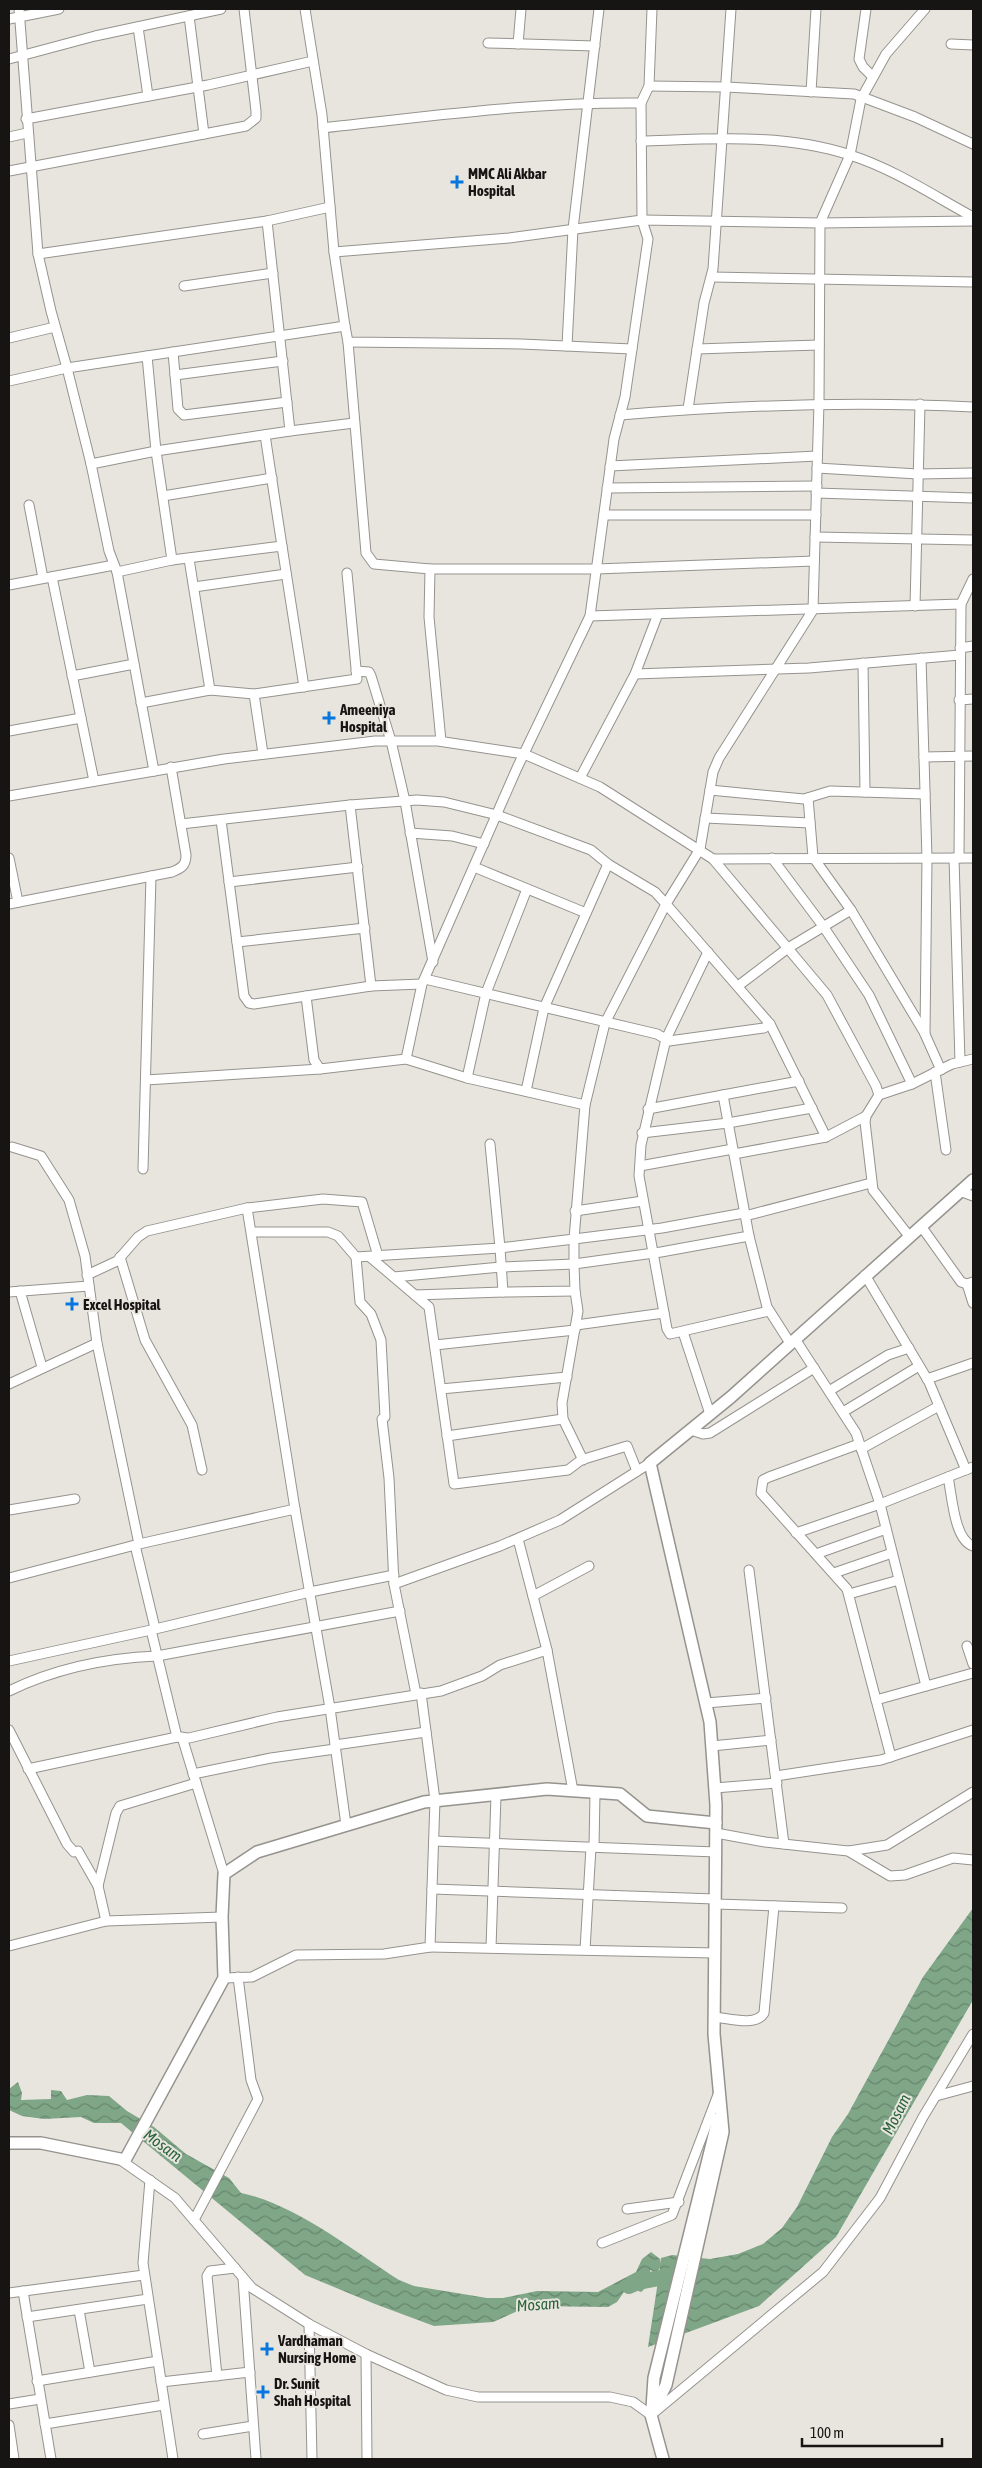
<svg xmlns="http://www.w3.org/2000/svg" width="982" height="2468" viewBox="0 0 982 2468" font-family="'Asap Condensed',sans-serif">
  <style>
    .water { fill: url(#water-waves) }
    .lines { fill: none; stroke-linecap: round; stroke-linejoin: round }
    .river { stroke: #7fa687; stroke-width: 16 }
    .street-casing { stroke: #96938e; stroke-width: 11 }
    .secondary-casing { stroke: #96938e; stroke-width: 14 }
    .street { stroke: #fff; stroke-width: 9 }
    .secondary { stroke: #fff; stroke-width: 11 }
    .poi-dot { fill: #0777df; stroke: #e8e5df; stroke-width: 2 }
    .labels { text-anchor: middle; dominant-baseline: central; stroke-width: 4; stroke-linejoin: round; paint-order: stroke }
    .poi-label { font-size: 15px; font-weight: bold; fill: #171513; stroke: #e8e5df; text-anchor: start }
    .water-label { font-size: 16px; font-style: italic; fill: #2a643a; stroke: #e8e5df }
  </style>
  <defs>
    <pattern id="water-waves" width="16" height="10" patternUnits="userSpaceOnUse" patternTransform="scale(1.25)"><rect width="16" height="10" fill="#7fa687"/><path d="M0 5q4-4 8 0t8 0" fill="none" stroke="#67866d"/></pattern>
  </defs>
  <rect width="100%" height="100%" fill="#e8e5df"/>
  <path class="water" d="M973 1908V2000L836 2237 759 2306 648 2347 660 2268 656 2272 650 2270V2284L641 2292 633 2289H626L617 2302 608 2307 529 2306 493 2322 434 2326 375 2304 305 2275 121 2123H94L81 2117 44 2119 22 2116 9 2110V2089L18 2082 22 2093 21 2100 51 2099V2090L61 2091 67 2100 87 2095 109 2096 127 2111 154 2127 186 2154 229 2178 241 2193C295 2204 352 2250 399 2280L414 2286 487 2298H503L537 2291 598 2292 636 2272 642 2259 651 2252 660 2259V2264L661 2258 672 2255 710 2259 738 2254 763 2244 782 2228 797 2207 832 2137 848 2114 923 1977Z"/>
  <g class="lines">
    <path class="river" d="M629 2286 638 2282 680 2274"/>
    <g class="street-casing">
      <g id="street">
        <path d="M866 9 859 59 863 67 873 77"/>
        <path d="M189 16 204 134"/>
        <path d="M9 19 59 9"/>
        <path d="M138 27 148 96"/>
        <path d="M488 43 595 46"/>
        <path d="M518 44 521 9"/>
        <path d="M951 44 973 45"/>
        <path d="M9 59 95 36 221 9"/>
        <path d="M649 86 726 87 854 94 915 117 973 144"/>
        <path d="M811 92 816 9"/>
        <path d="M26 119 208 85 313 61"/>
        <path d="M323 128C429 116 534 102 641 103"/>
        <path d="M9 137 27 133"/>
        <path d="M641 141C711 139 784 133 850 155 894 169 934 196 973 217"/>
        <path d="M9 171 246 126 256 118V111L244 9"/>
        <path d="M334 252 509 238 642 220 820 223 973 221"/>
        <path d="M38 254 267 221 330 207"/>
        <path d="M712 277 973 282"/>
        <path d="M184 286 273 273"/>
        <path d="M345 326 348 342 521 344 632 349"/>
        <path d="M9 338 55 327"/>
        <path d="M348 342 366 553 374 564 430 569"/>
        <path d="M567 346 573 229 599 9"/>
        <path d="M697 349 819 345"/>
        <path d="M173 352 178 409 184 415 287 402"/>
        <path d="M147 356 156 451 172 560"/>
        <path d="M175 375 283 361"/>
        <path d="M9 381 67 368 51 311 38 254 19 9"/>
        <path d="M688 409 704 303 713 269 731 9"/>
        <path d="M620 415C738 405 855 401 973 407"/>
        <path d="M290 431 354 423"/>
        <path d="M265 435 282 546"/>
        <path d="M91 464 156 451 290 431 267 221"/>
        <path d="M610 466 817 456"/>
        <path d="M817 468 918 474 973 473"/>
        <path d="M607 488 817 486"/>
        <path d="M816 493 973 498"/>
        <path d="M163 496 272 478"/>
        <path d="M29 505 43 578"/>
        <path d="M604 515H816"/>
        <path d="M815 537 973 540"/>
        <path d="M189 559 210 690"/>
        <path d="M117 572 172 560 282 546 304 687"/>
        <path d="M52 577 94 781"/>
        <path d="M9 585 114 565"/>
        <path d="M194 587 286 574"/>
        <path d="M915 606 920 404"/>
        <path d="M590 616 961 604 973 579"/>
        <path d="M960 648 973 646"/>
        <path d="M921 658 927 858 925 1034"/>
        <path d="M863 663 865 792"/>
        <path d="M356 671 369 672 371 676 391 741 405 801 433 962"/>
        <path d="M635 674 809 668 960 655"/>
        <path d="M72 676 134 664"/>
        <path d="M959 700 973 699"/>
        <path d="M141 703 210 690 254 694"/>
        <path d="M9 731 81 718"/>
        <path d="M441 741 429 617 430 569H596L814 561"/>
        <path d="M263 754 254 694 357 679 347 573"/>
        <path d="M924 757 973 756"/>
        <path d="M154 771 117 572 109 551 91 464 67 368 345 326 334 252 322 115 305 9"/>
        <path d="M580 778 635 674 658 614"/>
        <path d="M710 790 804 799 830 791 925 794"/>
        <path d="M9 796 224 759 375 741H438L524 754 600 787 713 859 827 995 876 1086 879 1095 866 1116 865 1122 873 1190 909 1236"/>
        <path d="M808 798 813 857 851 910 924 1032 941 1070"/>
        <path d="M350 805 371 986"/>
        <path d="M705 818 810 823"/>
        <path d="M221 820 244 996 249 1003 254 1004 371 986 422 984"/>
        <path d="M181 824 350 805 417 800 444 802 497 815 591 850 608 864"/>
        <path d="M410 833 452 836 484 844"/>
        <path d="M9 858 18 902"/>
        <path d="M772 858 823 926 869 995 912 1084"/>
        <path d="M954 858 960 1062"/>
        <path d="M959 858 961 604"/>
        <path d="M713 859 973 858"/>
        <path d="M474 867 586 913"/>
        <path d="M229 882 358 867"/>
        <path d="M9 904 172 872C182 868 186 865 186 855L171 767"/>
        <path d="M237 942 365 928"/>
        <path d="M708 952 666 1039 641 1145 639 1176 667 1329 670 1334 769 1311"/>
        <path d="M425 979 657 1034 669 1041 764 1028 770 1024 666 904 605 1023 585 1105 467 1078 406 1059 422 984 517 768 590 616 614 439 625 397 648 239 642 220 641 103 649 86 652 9"/>
        <path d="M738 986 788 948 851 910"/>
        <path d="M306 996 314 1060 320 1069 406 1059"/>
        <path d="M770 1024 826 1137 866 1116"/>
        <path d="M935 1072 946 1150"/>
        <path d="M467 1078 486 993 527 889"/>
        <path d="M146 1080 320 1069"/>
        <path d="M526 1091 544 1008 608 864 655 892 666 904 700 849 713 772 719 758 813 610 819 403 820 223 850 155 861 99 886 54 925 9"/>
        <path d="M723 1095 799 1081"/>
        <path d="M879 1095 912 1084 952 1064 973 1059"/>
        <path d="M585 1105 574 1239 500 1248 503 1292 575 1291 574 1264 661 1252 749 1236 723 1095 648 1109"/>
        <path d="M642 1133 728 1123 812 1108"/>
        <path d="M734 1154 826 1137"/>
        <path d="M640 1166 733 1149"/>
        <path d="M143 1169 151 876"/>
        <path d="M960 1191 973 1196"/>
        <path d="M575 1211 643 1201"/>
        <path d="M745 1216 871 1183"/>
        <path d="M921 1226 961 1282 967 1284 973 1282"/>
        <path d="M252 1232H328L338 1236 356 1257"/>
        <path d="M749 1236 767 1307 790 1343"/>
        <path d="M120 1257 145 1340 192 1425 202 1470"/>
        <path d="M370 1257 429 1307 454 1484 568 1470 581 1460 627 1446 637 1471"/>
        <path d="M87 1275 117 1261 138 1237 147 1231 247 1208"/>
        <path d="M865 1275 929 1382 966 1470"/>
        <path d="M394 1277 501 1267 574 1264V1239L662 1228 744 1213"/>
        <path d="M967 1284 973 1303"/>
        <path d="M20 1291 42 1367"/>
        <path d="M575 1291 578 1311 562 1403 563 1419 583 1460"/>
        <path d="M9 1292 89 1286"/>
        <path d="M415 1295 503 1292"/>
        <path d="M576 1325 664 1313"/>
        <path d="M683 1332 710 1414"/>
        <path d="M795 1339 856 1433 880 1504 926 1686"/>
        <path d="M435 1345 575 1330"/>
        <path d="M927 1379 973 1363"/>
        <path d="M9 1384 97 1343"/>
        <path d="M441 1389 567 1377"/>
        <path d="M829 1391 888 1355 909 1348"/>
        <path d="M843 1412 919 1366"/>
        <path d="M691 1430 703 1434 710 1433 814 1368"/>
        <path d="M447 1436 563 1419"/>
        <path d="M859 1444 769 1477 763 1480 761 1493 847 1589 891 1757"/>
        <path d="M861 1449 939 1406"/>
        <path d="M948 1477C952 1495 954 1540 973 1546"/>
        <path d="M295 1509 247 1208 323 1199 362 1202 378 1256"/>
        <path d="M9 1510 75 1499"/>
        <path d="M796 1533 880 1504 973 1467"/>
        <path d="M518 1539 547 1650"/>
        <path d="M139 1544 295 1509 330 1708 346 1825"/>
        <path d="M135 1545 155 1628"/>
        <path d="M816 1554 886 1529"/>
        <path d="M749 1570 784 1844"/>
        <path d="M834 1573 892 1553"/>
        <path d="M9 1578 139 1544 97 1343 85 1256 69 1200 41 1156 12 1147"/>
        <path d="M394 1584 389 1478 382 1419 385 1417 381 1340 371 1314 360 1302 356 1257 500 1248 490 1144"/>
        <path d="M849 1594 899 1580"/>
        <path d="M533 1596 589 1566"/>
        <path d="M967 1646 973 1664"/>
        <path d="M9 1661 151 1630"/>
        <path d="M9 1691C54 1669 107 1658 157 1656L400 1611"/>
        <path d="M416 1694 394 1584 500 1546 560 1520 650 1463"/>
        <path d="M876 1700 973 1673"/>
        <path d="M706 1703 766 1698"/>
        <path d="M9 1730 67 1844 74 1852 78 1851 98 1886 106 1921"/>
        <path d="M177 1737 151 1630 310 1592 394 1575"/>
        <path d="M182 1737 224 1874"/>
        <path d="M335 1745 426 1732"/>
        <path d="M712 1746 771 1740"/>
        <path d="M28 1769 177 1737 189 1738 277 1717 441 1691 482 1676 500 1665 547 1650 573 1791"/>
        <path d="M193 1774 271 1758 335 1749"/>
        <path d="M776 1776 881 1760 973 1730"/>
        <path d="M715 1788 777 1783"/>
        <path d="M716 1833 765 1842 848 1851 890 1876 905 1875 953 1858 973 1860"/>
        <path d="M434 1841 716 1852"/>
        <path d="M849 1851 887 1845 973 1792"/>
        <path d="M98 1886 116 1813 120 1806 196 1783"/>
        <path d="M432 1889 715 1899"/>
        <path d="M715 1904 842 1908"/>
        <path d="M9 1946 106 1921 222 1917"/>
        <path d="M430 1947 715 1953"/>
        <path d="M491 1948 496 1795"/>
        <path d="M585 1950 591 1847H594L595 1793"/>
        <path d="M224 1978 252 1977 296 1955 384 1954 430 1947 435 1800 421 1693"/>
        <path d="M714 2017C728 2018 756 2027 764 2013L774 1906"/>
        <path d="M936 2096 973 2086"/>
        <path d="M122 2161 175 2198 252 2288 309 2324 366 2354 446 2390 478 2397H610L633 2402 651 2415 823 2272 880 2198 923 2117 973 2034"/>
        <path d="M150 2180 143 2263 173 2459"/>
        <path d="M627 2209 679 2202"/>
        <path d="M194 2220 258 2099 251 2080 238 1977"/>
        <path d="M602 2243 672 2215 719 2092"/>
        <path d="M243 2278 256 2459"/>
        <path d="M23 2291 51 2459"/>
        <path d="M9 2293 144 2275"/>
        <path d="M79 2310 90 2372"/>
        <path d="M27 2317 148 2299"/>
        <path d="M309 2324 312 2459"/>
        <path d="M366 2354 367 2459"/>
        <path d="M217 2376 207 2276 210 2271 235 2268"/>
        <path d="M37 2381 158 2361"/>
        <path d="M161 2382 250 2372"/>
        <path d="M9 2404 40 2399"/>
        <path d="M45 2424 164 2405"/>
        <path d="M9 2425 14 2459"/>
        <path d="M203 2434 253 2426"/>
      </g>
    </g>
    <g class="secondary-casing">
      <g id="secondary">
        <path d="M9 2143H41L125 2160 224 1978 222 1917 224 1874 257 1852 424 1802 547 1789 620 1794 647 1816 716 1823"/>
        <path d="M652 2408 654 2378 718 2119"/>
        <path d="M663 2459 651 2415 666 2385 723 2132 714 2034 716 1805 710 1722 650 1463 731 1397 973 1180"/>
      </g>
    </g>
    <use href="#street" class="street"/>
    <use href="#secondary" class="secondary"/>
  </g>
  <g class="poi-dot">
    <path d="M454.5 174.5h5v5h5v5h-5v5h-5v-5h-5v-5h5z"/>
    <path d="M326.5 710.5h5v5h5v5h-5v5h-5v-5h-5v-5h5z"/>
    <path d="M69.5 1296.5h5v5h5v5h-5v5h-5v-5h-5v-5h5z"/>
    <path d="M264.5 2341.5h5v5h5v5h-5v5h-5v-5h-5v-5h5z"/>
    <path d="M260.5 2384.5h5v5h5v5h-5v5h-5v-5h-5v-5h5z"/>
  </g>
  <g class="labels">
    <g class="poi-label">
      <text x="468" y="173">MMC Ali Akbar<tspan x="468" dy="17">Hospital</tspan></text>
      <text x="340" y="709">Ameeniya<tspan x="340" dy="17">Hospital</tspan></text>
      <text x="83" y="1304">Excel Hospital</text>
      <text x="278" y="2340">Vardhaman<tspan x="278" dy="17">Nursing Home</tspan></text>
      <text x="274" y="2383">Dr. Sunit<tspan x="274" dy="17">Shah Hospital</tspan></text>
    </g>
    <g class="water-label">
      <text transform="translate(896 2114) rotate(-63)">Mosam</text>
      <text transform="translate(163 2145) rotate(36)">Mosam</text>
      <text transform="translate(538 2304) rotate(-4)">Mosam</text>
    </g>
  </g>
  <rect width="982" height="2468" fill="none" stroke="#171513" stroke-width="20"/>
  <path d="M802 2438v8h140v-8" fill="none" stroke="#171513" stroke-width="2.5"/>
  <text x="810" y="2438" font-size="15" fill="#171513" stroke="#e8e5df" stroke-width="4" paint-order="stroke">100 m</text>
</svg>
